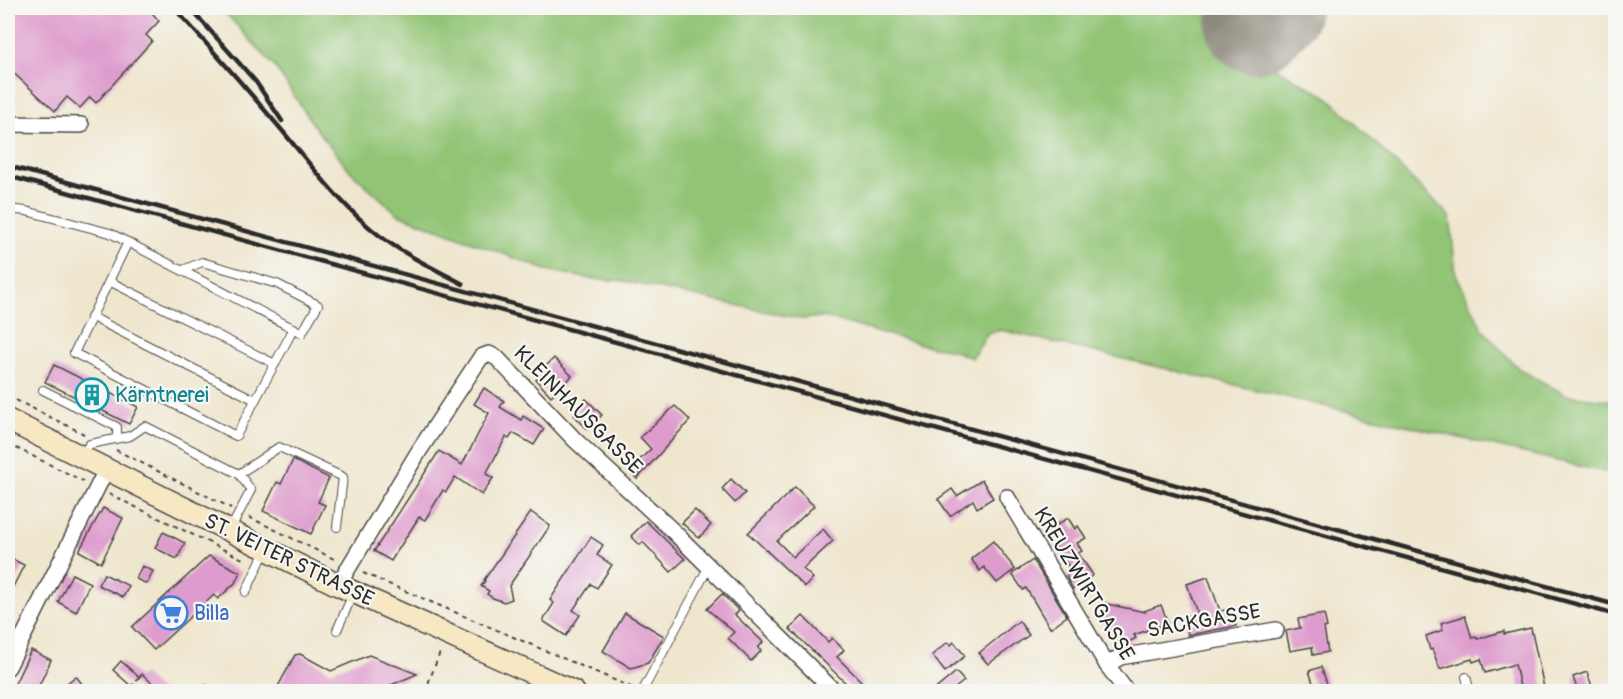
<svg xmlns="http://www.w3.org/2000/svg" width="1623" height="699" viewBox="0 0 1623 699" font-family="Pangolin,sans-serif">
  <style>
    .green { fill: #91c474; stroke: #5e7850; stroke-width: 1.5 }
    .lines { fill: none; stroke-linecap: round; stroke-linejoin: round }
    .runway { stroke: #8d887c; stroke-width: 98 }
    .building { fill: #de9bcd }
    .lane-casing { stroke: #484743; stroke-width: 10 }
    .street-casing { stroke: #484743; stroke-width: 18 }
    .secondary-casing { stroke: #484743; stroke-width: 24 }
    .path { stroke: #484743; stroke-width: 2; stroke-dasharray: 4.5 4.5; stroke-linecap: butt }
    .lane { stroke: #fff; stroke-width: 8 }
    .street { stroke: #fff; stroke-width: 15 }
    .secondary { stroke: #f7e8c3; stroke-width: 21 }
    .rail { stroke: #2b2b2b; stroke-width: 4.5 }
    .labels { text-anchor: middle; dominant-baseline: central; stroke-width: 4.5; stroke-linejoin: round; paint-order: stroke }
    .culture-label { font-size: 21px; fill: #0d838f; stroke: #f6f6f2; text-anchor: start }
    .street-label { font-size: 21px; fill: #2b2b2b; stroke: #f6f6f2 }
    .shop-label { font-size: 21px; fill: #366cbe; stroke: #f6f6f2; text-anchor: start }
  </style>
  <rect width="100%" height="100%" fill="#f6f6f2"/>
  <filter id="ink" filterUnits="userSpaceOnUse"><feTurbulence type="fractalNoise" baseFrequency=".0167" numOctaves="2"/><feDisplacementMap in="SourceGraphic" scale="12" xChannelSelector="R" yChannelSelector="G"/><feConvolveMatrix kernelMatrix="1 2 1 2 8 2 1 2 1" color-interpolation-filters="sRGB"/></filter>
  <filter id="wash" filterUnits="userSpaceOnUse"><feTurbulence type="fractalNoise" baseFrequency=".008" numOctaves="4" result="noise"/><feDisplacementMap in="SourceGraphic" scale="24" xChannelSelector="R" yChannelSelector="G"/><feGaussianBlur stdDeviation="1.35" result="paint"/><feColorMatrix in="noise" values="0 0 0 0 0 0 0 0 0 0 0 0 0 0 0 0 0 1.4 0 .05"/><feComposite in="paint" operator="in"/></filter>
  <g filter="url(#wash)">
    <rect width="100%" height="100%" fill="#efe6ce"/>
    <path class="green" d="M221 8H1215L1214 9 1274 67 1329 98 1450 216 1456 274 1483 330 1519 369 1566 395 1615 401V436L1605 472 1001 330 987 334 972 358 949 349 932 347 824 317 801 319 624 281 591 279 546 270 398 214 351 172 317 130 275 67Z"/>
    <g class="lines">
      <path class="runway" d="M1255 24 1271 8"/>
    </g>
    <g id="blocks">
      <g class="building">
        <path d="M8 8H148L159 21 146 35 152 41 96 103 90 97 80 108 67 97 55 111 8 68Z"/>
        <path d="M554 358 572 376 551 396 536 380 548 369 546 366Z"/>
        <path d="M54 365 138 407 129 424 45 382Z"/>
        <path d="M484 388 504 401 500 407 521 420 523 416 544 429 534 445 513 433 509 439 506 437 486 474 493 478 482 495 455 477 446 492 443 490 425 520 419 517 391 561 374 551 439 451 462 465 489 413 474 404Z"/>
        <path d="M586 399 602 415 587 429 574 415Z"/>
        <path d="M675 406 690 420 637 479 629 470 651 449 640 437Z"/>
        <path d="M293 460 329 478 318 502 325 505 311 534 263 511 277 482 281 484Z"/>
        <path d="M731 479 745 493 735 503 722 489Z"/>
        <path d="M982 480 993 498 977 508 973 500 950 516 938 499 952 489 957 496Z"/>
        <path d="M795 487 814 506 777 541 793 557 823 529 833 541 803 569 813 578 805 587 748 533Z"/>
        <path d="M103 508 123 518 101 563 79 551Z"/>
        <path d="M695 510 711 525 699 538 682 523Z"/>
        <path d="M531 512 550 526 509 586 512 599 504 602 493 598 487 594 489 591 481 586 485 581 484 580Z"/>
        <path d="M1068 518 1075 529 1078 526 1086 538 1077 543 1082 551 1078 553 1093 575 1073 589 1066 576 1072 572 1055 545 1059 543 1050 529Z"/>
        <path d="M646 521 685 559 671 572 643 542 640 545 631 536Z"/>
        <path d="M163 532 185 543 177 559 155 548Z"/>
        <path d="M591 537 603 545 597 555 612 565 597 588 591 584 573 610 580 615 566 636 543 621 554 603 550 600Z"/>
        <path d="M993 541 1015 569 997 583 984 567 980 571 971 559Z"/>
        <path d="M209 556 240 572 235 583 218 599 214 595 154 650 132 627Z"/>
        <path d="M8 557 24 565 8 597Z"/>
        <path d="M1033 560 1067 616 1050 628 1026 588 1023 590 1012 574Z"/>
        <path d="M142 566 153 571 147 584 136 579Z"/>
        <path d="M72 574 90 583 76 612 58 602Z"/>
        <path d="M104 574 129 586 123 597 98 585Z"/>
        <path d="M1208 577 1220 611 1232 609 1236 626 1188 635 1185 618 1197 613 1187 584Z"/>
        <path d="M722 594 739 611 735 615 763 642 758 648 761 651 751 661 728 638 734 632 707 609Z"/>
        <path d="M1102 603 1145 612 1144 611 1161 605 1168 623 1134 635 1136 638 1120 647 1100 615Z"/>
        <path d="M625 613 664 636 648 663 631 668 603 651Z"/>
        <path d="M1324 614 1327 627 1324 628 1328 652 1313 655 1312 647 1290 651 1286 631 1300 628 1298 619Z"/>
        <path d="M803 616 828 642 832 638 844 650 837 657 863 683 855 692 790 629Z"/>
        <path d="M1465 616 1472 638 1476 637 1477 639 1504 631V634L1531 628 1545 692H1521L1515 664 1485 673 1481 659 1473 662 1472 659 1440 669 1432 649 1430 650 1426 636 1443 630 1441 623Z"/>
        <path d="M1019 621 1029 635 988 664 979 653Z"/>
        <path d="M948 642 951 645 954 642 965 656 945 672 932 655Z"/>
        <path d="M31 650 51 660 36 692H11Z"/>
        <path d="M300 654 331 671 369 655 417 674 375 692H275L295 655Z"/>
        <path d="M121 661 139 677 136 681 142 674 162 692H141L133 684 131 686 113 670Z"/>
        <path d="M1321 667 1330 692H1316L1309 671Z"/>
        <path d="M956 672 964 681 950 692H932Z"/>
        <path d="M1587 672 1594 692H1578L1573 677Z"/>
        <path d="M76 676 88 692H56Z"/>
      </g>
    </g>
  </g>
  <g filter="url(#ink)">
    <use href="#blocks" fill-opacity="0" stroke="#484743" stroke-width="1.5"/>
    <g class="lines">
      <g class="lane-casing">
        <g id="lane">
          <path d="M8 209 26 211 110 233 302 333 318 305 277 284 202 262 183 270"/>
          <path d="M128 242 74 353 236 436 294 328"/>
          <path d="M109 281 275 364"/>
          <path d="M92 317 255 400"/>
          <path d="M43 390 117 427V438"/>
          <path d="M80 456 90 444 130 436 145 426 239 474 279 447 343 477 337 527"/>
          <path d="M230 530 251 490 239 474"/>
          <path d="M246 592 265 551"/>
          <path d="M337 630 353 594"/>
          <path d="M1466 677 1470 692"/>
          <path d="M205 692 206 689"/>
          <path d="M530 692 537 676"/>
          <path d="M642 692 709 566"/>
        </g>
      </g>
      <g class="street-casing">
        <g id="street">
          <path d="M8 124 81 125"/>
          <path d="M1007 497 1107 665 1127 692"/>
          <path d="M338 585 419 451 481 357 489 354 497 358 575 440 673 531 835 692"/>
          <path d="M1107 665 1120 657 1276 630"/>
          <path d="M8 667 106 470"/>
        </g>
      </g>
      <g class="secondary-casing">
        <path id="secondary" d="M8 420 338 585 574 692"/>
      </g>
      <g class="path">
        <path d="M8 396 86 435"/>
        <path d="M8 444 83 481"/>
        <path d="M116 450 231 508"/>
        <path d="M109 494 245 560"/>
        <path d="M249 517 336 560"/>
        <path d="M363 573 633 688"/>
        <path d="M428 692 429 681 441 650"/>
      </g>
      <use href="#lane" class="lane"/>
      <use href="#street" class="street"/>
      <use href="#secondary" class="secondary"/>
      <g class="rail">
        <path d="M174 8C210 47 245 87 280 128 311 165 341 206 380 236 405 255 435 269 463 284"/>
        <path d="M190 8 256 82 282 121"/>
        <path d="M8 166 1616 605"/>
        <path d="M8 176 1616 615"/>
      </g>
    </g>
  </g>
  <defs>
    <g id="building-ring" transform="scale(1.725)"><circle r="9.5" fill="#f6f6f2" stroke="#0f9aa8" stroke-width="1.5"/><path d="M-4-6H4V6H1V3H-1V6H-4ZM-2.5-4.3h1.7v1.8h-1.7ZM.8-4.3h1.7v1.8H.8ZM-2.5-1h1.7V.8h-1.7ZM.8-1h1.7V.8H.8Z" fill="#0f9aa8"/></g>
    <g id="supermarket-ring" transform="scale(1.725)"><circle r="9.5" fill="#f6f6f2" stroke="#3f7fe0" stroke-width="1.5"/><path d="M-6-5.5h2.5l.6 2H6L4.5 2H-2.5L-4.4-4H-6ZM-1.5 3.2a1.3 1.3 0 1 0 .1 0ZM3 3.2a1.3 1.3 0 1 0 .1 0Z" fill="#3f7fe0"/></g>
  </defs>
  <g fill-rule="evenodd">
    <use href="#building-ring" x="92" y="395"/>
    <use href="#supermarket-ring" x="171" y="613"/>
  </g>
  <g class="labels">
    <g class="culture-label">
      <text x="115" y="395">Kärntnerei</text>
    </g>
    <g class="street-label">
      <text transform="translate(578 410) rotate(45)">KLEINHAUSGASSE</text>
      <text transform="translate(289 560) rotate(26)">ST. VEITER STRASSE</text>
      <text transform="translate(1084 584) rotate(59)">KREUZWIRTGASSE</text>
      <text transform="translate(1204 621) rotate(-10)">SACKGASSE</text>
    </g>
    <g class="shop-label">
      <text x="194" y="613">Billa</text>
    </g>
  </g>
  <rect width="1623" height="699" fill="none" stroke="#f6f6f2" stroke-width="30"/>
</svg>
